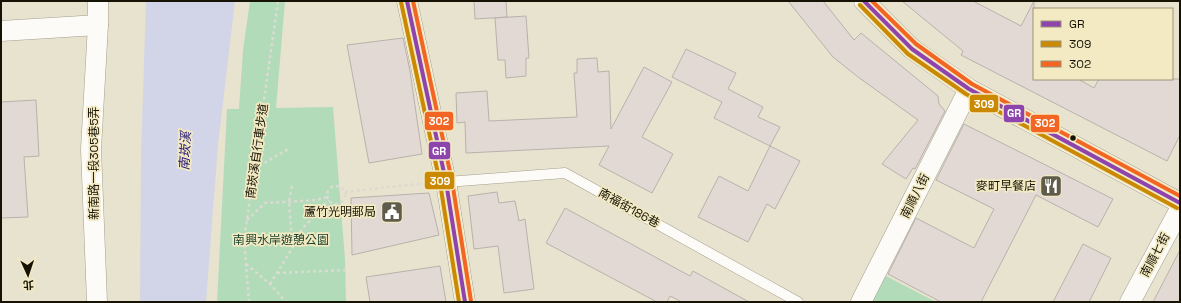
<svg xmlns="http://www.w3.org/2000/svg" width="1181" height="303" viewBox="0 0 1181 303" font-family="'Space Grotesk','Noto Sans TC',sans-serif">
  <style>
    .green { fill: #b2dcb9 }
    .water { fill: #d2d5e7 }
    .building { fill: #e2d9d4; stroke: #b9b1ac }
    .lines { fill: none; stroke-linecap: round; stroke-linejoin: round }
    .lane-casing { stroke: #a39f8e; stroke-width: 11 }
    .street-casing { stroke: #a39f8e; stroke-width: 21 }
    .path { stroke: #dbdad3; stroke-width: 2.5; stroke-dasharray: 3 3; stroke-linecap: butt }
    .lane { stroke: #fcfbf8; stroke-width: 10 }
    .street { stroke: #fcfbf8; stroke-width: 20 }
    .bus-1-casing { stroke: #f3eac3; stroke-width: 7 }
    .bus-2-casing { stroke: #f3eac3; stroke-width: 7 }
    .bus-3-casing { stroke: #f3eac3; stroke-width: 7 }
    .bus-1 { stroke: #8e44ad; stroke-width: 4 }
    .bus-2 { stroke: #ca8901; stroke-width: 4 }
    .bus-3 { stroke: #f26522; stroke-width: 4 }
    .bus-dot { fill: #161305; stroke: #f3eac3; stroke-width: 1.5 }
    .labels { text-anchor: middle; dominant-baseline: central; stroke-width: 3.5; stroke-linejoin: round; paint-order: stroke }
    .street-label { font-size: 12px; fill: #161305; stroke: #f3eac3 }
    .poi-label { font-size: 12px; fill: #161305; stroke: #f3eac3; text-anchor: end }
    .park-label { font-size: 12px; fill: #153f29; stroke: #f3eac3 }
    .water-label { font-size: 13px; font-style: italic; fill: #211476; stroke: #f3eac3 }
    .line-badge { stroke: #f3eac3; stroke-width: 1.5 }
    .badge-label { font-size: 11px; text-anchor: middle; font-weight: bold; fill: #fff }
  </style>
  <rect width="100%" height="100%" fill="#e8e3ce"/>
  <g class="green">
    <path d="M250 1H285L276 108 333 107 345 259 346 302H217L227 109H239L243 50Z"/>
    <path d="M882 274 936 302H867Z"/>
  </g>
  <path class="water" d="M146 1H235L218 145 206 302H140L141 156Z"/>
  <g class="building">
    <path d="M474 1H506L507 17 475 19Z"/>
    <path d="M788 1H823L854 40 861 33 938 96 939 104 945 111 915 169 913 168 906 179 882 164 918 120 858 77 833 57Z"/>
    <path d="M902 1H973L1021 26 1034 1V79H1078L1094 88 1099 79H1180V135L1167 161 961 55 963 51Z"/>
    <path d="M526 16 529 58H526V76L506 78 505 60H498L495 18Z"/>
    <path d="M403 38 410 71 422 154 369 163 347 45Z"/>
    <path d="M686 49 736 73 728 89 763 107 758 117 780 127 770 146 714 118 722 102 672 77Z"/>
    <path d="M597 58 598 72 609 71 611 129 644 67 672 82 642 137 673 154 652 193 599 165 609 146 466 153 465 122 457 123 456 93 487 91 489 121 577 117 574 73H577V59Z"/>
    <path d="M36 100 39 156 24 157 28 217 1 218V102Z"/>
    <path d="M964 124 1113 199 1098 227 1036 195 981 302H941L888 274 916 218 974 248 994 209 936 180Z"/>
    <path d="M770 146 800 161 775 209 767 204 748 242 698 217 719 176 748 191Z"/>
    <path d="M497 192 499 203 515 201 519 221 525 219 534 289 504 293 498 246 474 249 468 196Z"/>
    <path d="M429 193 439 235 352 255 351 198Z"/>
    <path d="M565 208 690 276 693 271 749 302H682L670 296 667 302H657L546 243Z"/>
    <path d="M1083 244 1111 258 1089 302H1053Z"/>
    <path d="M1180 250V302H1153Z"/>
    <path d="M440 266 446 302H370L366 277Z"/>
  </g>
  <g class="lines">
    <g class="lane-casing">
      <path id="lane" d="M446 182 565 173 798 302"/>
    </g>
    <g class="street-casing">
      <g id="street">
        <path d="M407 1 446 182 465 302"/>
        <path d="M864 1 912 49 969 89 1180 203"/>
        <path d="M1 31 98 25"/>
        <path d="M97 302 91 149 98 25V1"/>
        <path d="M861 302 969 89"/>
        <path d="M1130 302 1180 209"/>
      </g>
    </g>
    <g class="path">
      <path d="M254 169 290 148"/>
      <circle cx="336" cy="195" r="9"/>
      <path d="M292 186 289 201 292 245"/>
      <path d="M345 192 427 183"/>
      <path d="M247 220 265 203 317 200 327 197"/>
      <path d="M246 264 270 284 286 302"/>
      <path d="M277 273 348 270"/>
      <path d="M270 284 293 247 302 229 329 200"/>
      <path d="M249 302 244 240 278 1"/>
    </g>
    <use href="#lane" class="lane"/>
    <use href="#street" class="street"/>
    <g class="bus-1-casing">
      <g id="bus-1">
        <path d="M407 1 446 182 465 302"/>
        <path d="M864 1 912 49 969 89 1180 203"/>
      </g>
    </g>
    <g class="bus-2-casing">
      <g id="bus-2">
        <path d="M401 2 440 183 459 302"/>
        <path d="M860 5 908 54 966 94 1177 208"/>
      </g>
    </g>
    <g class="bus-3-casing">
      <g id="bus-3">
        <path d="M413 1 452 181 471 301"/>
        <path d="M872 1 916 44 972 84 1180 196"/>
      </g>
    </g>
    <use href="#bus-1" class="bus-1"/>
    <use href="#bus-2" class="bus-2"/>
    <use href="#bus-3" class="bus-3"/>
  </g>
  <defs>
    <g id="restaurant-square" transform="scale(1.15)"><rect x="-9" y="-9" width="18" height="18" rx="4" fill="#605c4b" stroke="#f3eac3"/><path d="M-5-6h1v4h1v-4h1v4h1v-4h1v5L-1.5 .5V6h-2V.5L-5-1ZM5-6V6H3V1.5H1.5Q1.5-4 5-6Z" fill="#fff"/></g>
    <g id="civic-square" transform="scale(1.15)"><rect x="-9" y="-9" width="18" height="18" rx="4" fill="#605c4b" stroke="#f3eac3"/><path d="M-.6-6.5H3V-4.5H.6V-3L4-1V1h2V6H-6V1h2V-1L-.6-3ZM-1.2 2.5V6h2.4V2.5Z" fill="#fff"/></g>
  </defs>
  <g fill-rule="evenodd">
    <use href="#restaurant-square" x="1051" y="186"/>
    <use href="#civic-square" x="392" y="212"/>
  </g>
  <circle class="bus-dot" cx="1073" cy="138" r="3.5"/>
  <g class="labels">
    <g class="street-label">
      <text transform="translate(257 151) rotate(-82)">南崁溪自行車步道</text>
      <text transform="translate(94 163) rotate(-90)">新南路一段305巷5弄</text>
      <text transform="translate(915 196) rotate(-63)">南順八街</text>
      <text transform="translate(629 208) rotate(29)">南福街186巷</text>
      <text transform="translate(1155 255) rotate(-62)">南順七街</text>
    </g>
    <g class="poi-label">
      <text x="1036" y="186">麥町早餐店</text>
      <text x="376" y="212">蘆竹光明郵局</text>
    </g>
    <g class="park-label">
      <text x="281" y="240">南興水岸遊憩公園</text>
    </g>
    <g class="water-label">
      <text transform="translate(185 151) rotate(-87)">南崁溪</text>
    </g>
  </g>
  <g class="line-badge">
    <rect x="969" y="94" width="30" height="19" rx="4" fill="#ca8901"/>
    <rect x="1003" y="104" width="22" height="19" rx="4" fill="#8e44ad"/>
    <rect x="424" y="111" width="30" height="20" rx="4" fill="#f26522"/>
    <rect x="1030" y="114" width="30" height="19" rx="4" fill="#f26522"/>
    <rect x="428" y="141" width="23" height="19" rx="4" fill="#8e44ad"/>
    <rect x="424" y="171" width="31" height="19" rx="4" fill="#ca8901"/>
  </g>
  <g class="badge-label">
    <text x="984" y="108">309</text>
    <text x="1014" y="117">GR</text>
    <text x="439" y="125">302</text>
    <text x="1045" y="127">302</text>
    <text x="439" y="155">GR</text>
    <text x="440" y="185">309</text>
  </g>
  <rect width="1181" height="303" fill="none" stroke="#161305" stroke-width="4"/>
  <rect x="1033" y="8" width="140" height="72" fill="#f3eac3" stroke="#9b9477"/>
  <rect x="1041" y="21" width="20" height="6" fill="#8e44ad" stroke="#9b9477"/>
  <text x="1069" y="28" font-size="12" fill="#161305">GR</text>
  <rect x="1041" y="41" width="20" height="6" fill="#ca8901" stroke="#9b9477"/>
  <text x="1069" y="48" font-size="12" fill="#161305">309</text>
  <rect x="1041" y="61" width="20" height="6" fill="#f26522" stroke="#9b9477"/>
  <text x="1069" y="68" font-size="12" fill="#161305">302</text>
  <g transform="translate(28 275) rotate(177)" stroke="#f3eac3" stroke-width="3" paint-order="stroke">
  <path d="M0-3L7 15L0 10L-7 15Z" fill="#161305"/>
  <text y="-6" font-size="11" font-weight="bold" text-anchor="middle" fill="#161305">北</text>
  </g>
</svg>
